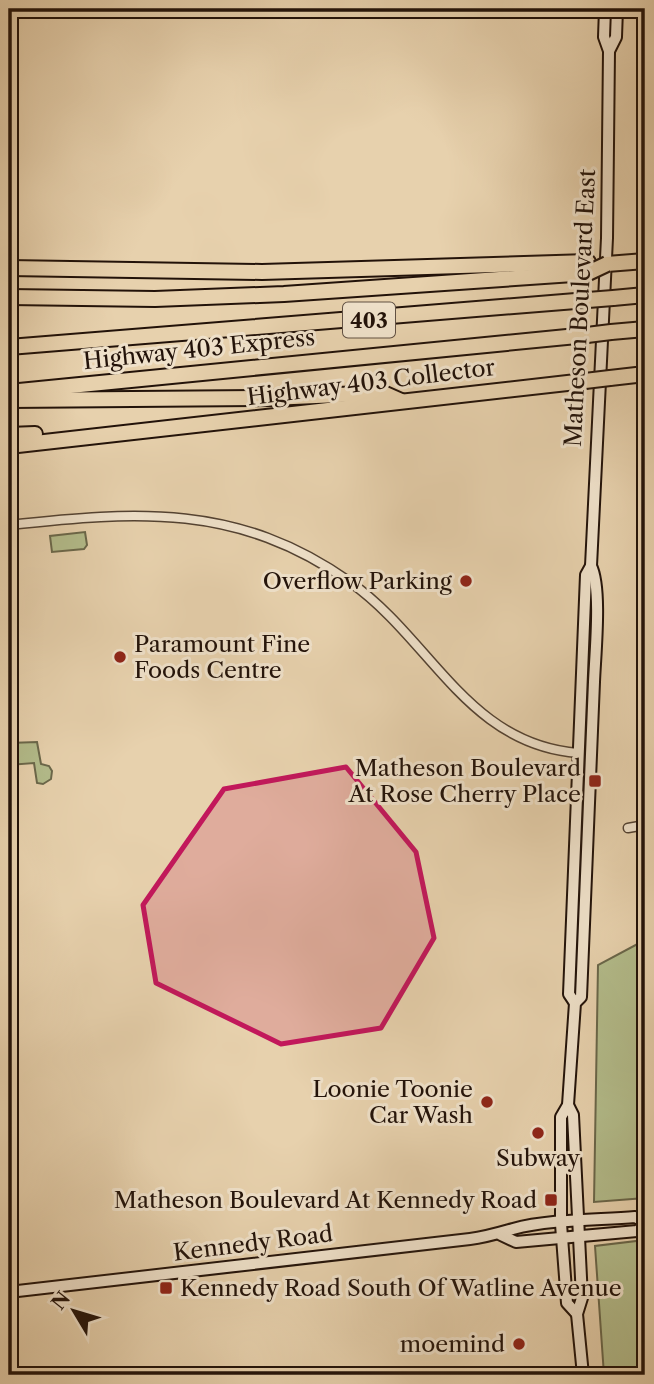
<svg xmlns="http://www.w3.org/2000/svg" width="654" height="1384" viewBox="0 0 654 1384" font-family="'Libre Caslon Text',serif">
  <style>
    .green { fill: #b3bc8b; stroke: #6a674a; stroke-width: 2 }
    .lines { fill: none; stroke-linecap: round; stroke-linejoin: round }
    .street-casing { stroke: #534232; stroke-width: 11 }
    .secondary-casing { stroke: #221209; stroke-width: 14 }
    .highway-casing { stroke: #221209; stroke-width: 18 }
    .street { stroke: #efe1ca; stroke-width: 8 }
    .secondary { stroke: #efe1ca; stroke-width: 10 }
    .highway { stroke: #e7d1ad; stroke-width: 14 }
    .highway-bridge-casing { stroke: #221209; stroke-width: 18; stroke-linecap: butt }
    .highway-bridge { stroke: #e7d1ad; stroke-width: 14 }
    .marked { fill: #c2185b; fill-opacity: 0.2; stroke: #c2185b; stroke-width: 5; stroke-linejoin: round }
    .poi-dot { fill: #8f2418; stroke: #efe1ca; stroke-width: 2.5 }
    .labels { text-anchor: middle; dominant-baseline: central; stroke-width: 6; stroke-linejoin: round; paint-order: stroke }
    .shield { fill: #efe1ca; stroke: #605043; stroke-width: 2 }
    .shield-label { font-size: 21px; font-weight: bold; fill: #221209 }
    .street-label { font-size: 23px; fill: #221209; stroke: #efe1ca }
    .poi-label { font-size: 23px; fill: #221209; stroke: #efe1ca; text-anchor: end }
  </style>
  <rect width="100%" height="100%" fill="#e7d1ad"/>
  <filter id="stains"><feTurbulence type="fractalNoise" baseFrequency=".00286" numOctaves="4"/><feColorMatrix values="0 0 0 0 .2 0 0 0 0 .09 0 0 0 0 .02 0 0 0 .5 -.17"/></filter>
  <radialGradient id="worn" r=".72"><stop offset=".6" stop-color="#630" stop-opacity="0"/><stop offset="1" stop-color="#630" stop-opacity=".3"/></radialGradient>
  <g class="green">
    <path d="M85 532 87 545 84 549 52 552 50 536Z"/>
    <path d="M37 742 41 764 49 766 52 771 51 779 43 784 37 783 34 763 9 765V743Z"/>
    <path d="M645 940V1198L594 1202 598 965Z"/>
    <path d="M645 1240V1375H604L595 1246Z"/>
  </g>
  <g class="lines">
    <g class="street-casing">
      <g id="street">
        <path d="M187 9H309"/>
        <path d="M9 525C137 511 238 503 350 582 432 640 467 744 578 753"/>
        <path d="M628 828 645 825"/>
      </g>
    </g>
    <g class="secondary-casing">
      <g id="secondary">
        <path d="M609 51 616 37 617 9"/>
        <path d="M575 1003 569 994 586 575 591 566"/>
        <path d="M568 1105 573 1115 582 1298 577 1314 583 1375"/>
        <path d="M501 1235 516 1242 637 1231 645 1225"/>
        <path d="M9 1292 470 1239C486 1237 499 1233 513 1229 549 1219 598 1220 635 1217L645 1222"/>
        <path d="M577 1314 567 1303 561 1224V1117L568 1105 575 1003 581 997C585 892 590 787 594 682 595 655 602 588 591 566L607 238 609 51 604 37 605 9"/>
      </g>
    </g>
    <g class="highway-casing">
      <g id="highway">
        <path d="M607 264 645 261"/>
        <path d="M9 268 262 272 588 262"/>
        <path d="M9 297 155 299 284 294 588 273"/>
        <path d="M613 298 645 295"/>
        <path d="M611 332 645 329"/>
        <path d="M9 347 588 300"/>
        <path d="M610 378 645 374"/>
        <path d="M9 392 587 335"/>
        <path d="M9 400 271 398 383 393 401 401"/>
        <path d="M9 435 35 434"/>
        <path d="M9 446 585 381"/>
      </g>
    </g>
    <use href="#street" class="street"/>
    <use href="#secondary" class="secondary"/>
    <use href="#highway" class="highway"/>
    <g class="highway-bridge-casing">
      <g id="highway-bridge">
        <path d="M588 273 607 264"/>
        <path d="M588 300 613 298"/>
        <path d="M587 335 611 332"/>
        <path d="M585 381 610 378"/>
      </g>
    </g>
    <use href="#highway-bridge" class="highway-bridge"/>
  </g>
  <path class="marked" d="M346 767 416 852 434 938 381 1028 281 1044 156 983 143 905 224 789Z"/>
  <g class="poi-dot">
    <circle cx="466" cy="581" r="7"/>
    <circle cx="120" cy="657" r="7"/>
    <rect x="588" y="774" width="14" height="14" rx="3.5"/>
    <circle cx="487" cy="1102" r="7"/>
    <circle cx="538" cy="1133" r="7"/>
    <rect x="544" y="1193" width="14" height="14" rx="3.5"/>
    <rect x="159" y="1281" width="14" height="14" rx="3.5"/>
    <circle cx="519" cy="1344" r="7"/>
  </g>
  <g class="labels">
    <rect class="shield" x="343" y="302.5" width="52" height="35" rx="5"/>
    <g class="shield-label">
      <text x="369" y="320">403</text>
    </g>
    <g class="street-label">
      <text transform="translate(580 308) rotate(-87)">Matheson Boulevard East</text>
      <text transform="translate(199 349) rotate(-6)">Highway 403 Express</text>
      <text transform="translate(371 382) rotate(-7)">Highway 403 Collector</text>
      <text transform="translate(253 1243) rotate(-7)">Kennedy Road</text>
    </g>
    <g class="poi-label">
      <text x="452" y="581">Overflow Parking</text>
      <text x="134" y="644" text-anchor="start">Paramount Fine<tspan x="134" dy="26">Foods Centre</tspan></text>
      <text x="581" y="768">Matheson Boulevard<tspan x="581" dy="26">At Rose Cherry Place</tspan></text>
      <text x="473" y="1089">Loonie Toonie<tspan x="473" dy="26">Car Wash</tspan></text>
      <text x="538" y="1158" text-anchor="middle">Subway</text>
      <text x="537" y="1200">Matheson Boulevard At Kennedy Road</text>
      <text x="180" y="1288" text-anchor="start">Kennedy Road South Of Watline Avenue</text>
      <text x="505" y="1344">moemind</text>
    </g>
  </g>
  <rect width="654" height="1384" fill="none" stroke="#e7d1ad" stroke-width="35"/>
  <rect x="10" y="10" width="633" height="1363" fill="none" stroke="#221209" stroke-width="3.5"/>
  <rect x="18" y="18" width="619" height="1349" fill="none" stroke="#221209" stroke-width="2"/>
  <g transform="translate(74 1311) rotate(308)" stroke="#efe1ca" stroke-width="5" paint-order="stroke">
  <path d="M0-5L12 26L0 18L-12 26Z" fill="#221209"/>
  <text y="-10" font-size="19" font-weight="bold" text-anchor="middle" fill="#221209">N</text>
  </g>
  <rect width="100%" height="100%" filter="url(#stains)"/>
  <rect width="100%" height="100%" fill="url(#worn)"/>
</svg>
